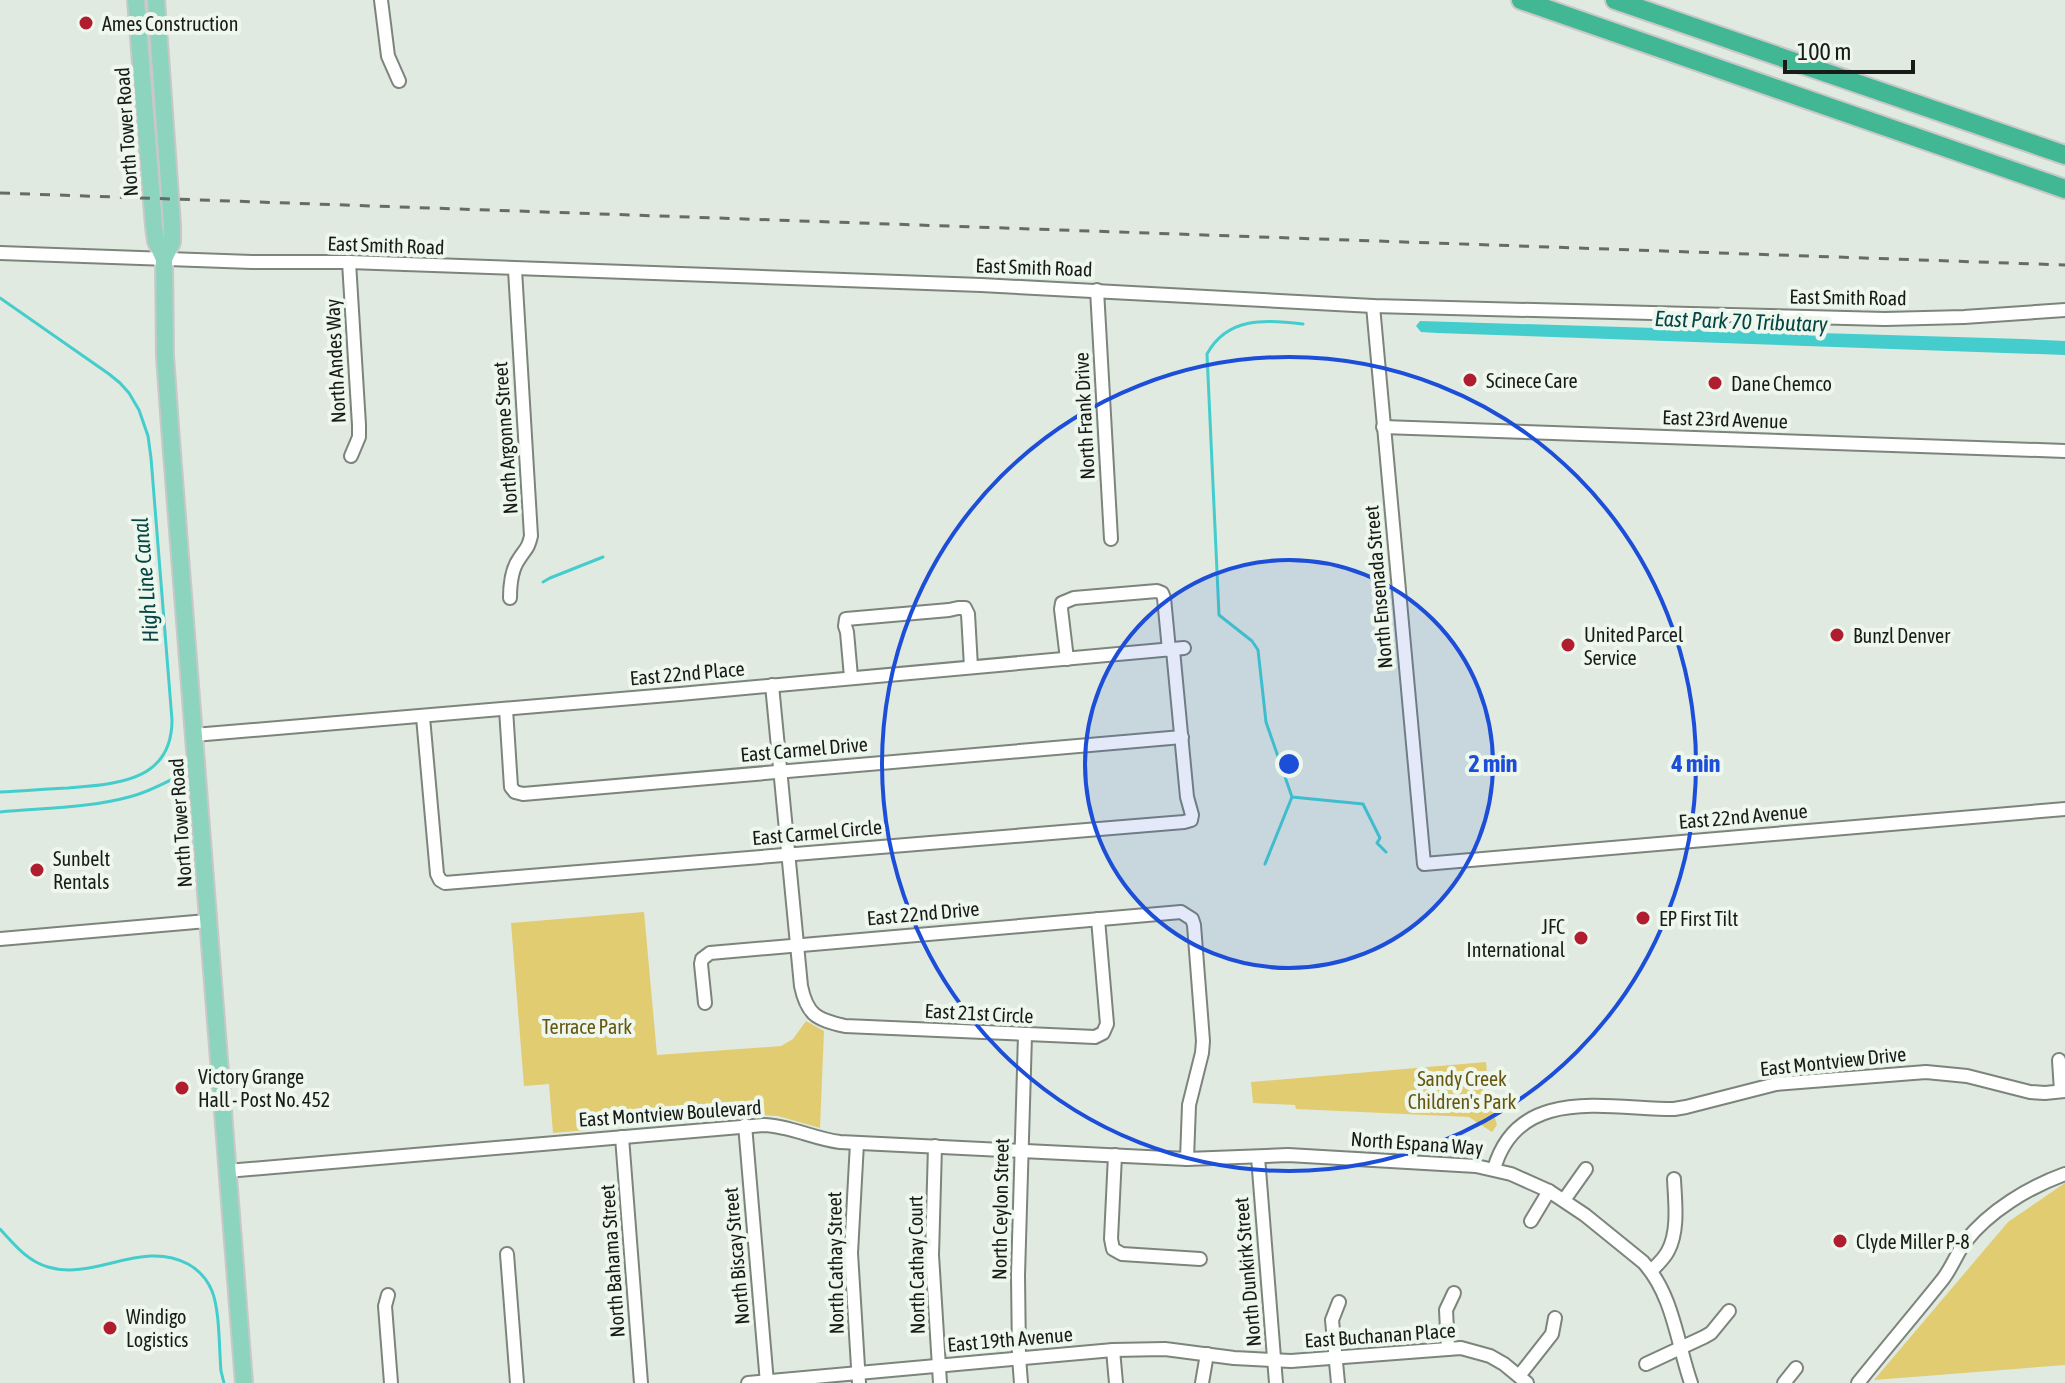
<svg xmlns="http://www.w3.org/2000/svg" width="2065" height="1383" viewBox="0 0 2065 1383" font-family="'Asap Condensed',sans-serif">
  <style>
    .green { fill: #e2cc72 }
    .water { fill: #44cdcc }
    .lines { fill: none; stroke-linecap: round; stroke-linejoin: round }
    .stream { stroke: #44cdcc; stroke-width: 3 }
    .minor-casing { stroke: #7c847c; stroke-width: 16 }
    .major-casing { stroke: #c8c8c8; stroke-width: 20 }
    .highway-casing { stroke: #c8c8c8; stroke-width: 22 }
    .minor { stroke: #fff; stroke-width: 12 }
    .major { stroke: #8dd4bf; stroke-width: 16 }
    .highway { stroke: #41b794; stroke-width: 18 }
    .rail { stroke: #666b66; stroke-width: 3; stroke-dasharray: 10 10; stroke-linecap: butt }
    .ring { fill: none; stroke: #1d4ed8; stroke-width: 4 }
    .poi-dot { fill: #b01d2e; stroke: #edf7ed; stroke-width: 3 }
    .labels { text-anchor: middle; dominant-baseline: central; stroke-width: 8; stroke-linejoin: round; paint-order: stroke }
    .poi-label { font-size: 20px; fill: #181b18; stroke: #edf7ed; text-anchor: start }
    .street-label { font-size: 20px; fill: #181b18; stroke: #edf7ed }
    .park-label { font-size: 20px; fill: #665610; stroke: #edf7ed }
    .water-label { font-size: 22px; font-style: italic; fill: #054544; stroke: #edf7ed }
    .centre { fill: #1d4ed8; stroke: #edf7ed; stroke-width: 4 }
    .ring-label { font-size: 24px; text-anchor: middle; font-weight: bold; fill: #1d4ed8; stroke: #edf7ed; stroke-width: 8; stroke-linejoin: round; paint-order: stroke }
  </style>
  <rect width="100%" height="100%" fill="#e0eae0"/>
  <g class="green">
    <path d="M644 912 657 1055 781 1046 793 1039 806 1021 824 1031 820 1128 778 1116 757 1115 553 1133 549 1084 524 1086 511 923Z"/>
    <path d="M1486 1062 1489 1099 1497 1125 1492 1132 1469 1117 1296 1109 1295 1105 1253 1103 1251 1082Z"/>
    <path d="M2065 1183V1365L1874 1380 2008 1222Z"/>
  </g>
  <path class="water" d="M1420 321 2023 339 2065 341V355L1437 333 1421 332 1416 326Z"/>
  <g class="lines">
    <g class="stream">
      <path d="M0 298 109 374 120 383 129 393 139 410 148 436 151 458 172 720C172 782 116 784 68 788 45 789 23 791 0 792"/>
      <path d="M1303 324C1266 319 1227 317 1207 354L1219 615 1252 641 1258 650 1266 722 1292 797 1363 804 1380 838 1377 843 1386 852"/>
      <path d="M543 582 550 578 603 557"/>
      <path d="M0 812C42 808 89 808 129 797 147 793 164 783 181 775"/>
      <path d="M1265 864 1292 797"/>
      <path d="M0 1229C14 1244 27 1261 48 1267 94 1281 142 1239 188 1264 199 1270 207 1279 212 1291 220 1311 219 1349 221 1371L224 1383"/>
    </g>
    <g class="minor-casing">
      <g id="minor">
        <path d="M381 0 388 56 399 81"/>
        <path d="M0 253 252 262H349L981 285 1373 306 1885 319 1964 317 2065 310"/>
        <path d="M349 262 359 425V437L351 456"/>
        <path d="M1097 290 1111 539"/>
        <path d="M1373 306 1424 864 2065 809"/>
        <path d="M1383 427 2065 451"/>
        <path d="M510 598C510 585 511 570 519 559 526 548 528 549 531 536L515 270"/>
        <path d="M1067 659 1061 609 1062 603 1074 598 1157 591 1162 593 1164 598 1169 650"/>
        <path d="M851 677 847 632 845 626 846 619 949 610 958 608H965L968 614 971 667"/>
        <path d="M772 685 801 986C807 1015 817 1020 845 1026L1095 1037 1103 1033 1107 1024 1098 919"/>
        <path d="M506 709 511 787 515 792 523 794 1182 737"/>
        <path d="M423 717 437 874 440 880 445 883 1184 822 1191 820 1192 815 1187 797 1173 650"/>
        <path d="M194 735 680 694 1184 648"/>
        <path d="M0 939 207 921"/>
        <path d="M705 1003 701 964 702 959 710 953 1181 912 1192 919 1194 925 1203 1041 1202 1053 1189 1105 1187 1159"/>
        <path d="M2059 1060 2061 1091"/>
        <path d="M745 1125 767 1383"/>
        <path d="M622 1137 641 1383"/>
        <path d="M857 1143 851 1253 859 1383"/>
        <path d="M935 1146 932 1255 940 1383"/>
        <path d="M1115 1155 1111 1239 1113 1249 1122 1254 1200 1259"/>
        <path d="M1258 1157 1276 1383"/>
        <path d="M1494 1169C1518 1085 1607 1109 1674 1109L1686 1107 1776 1084 1926 1072 1967 1076 2030 1092 2045 1093 2065 1091"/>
        <path d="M227 1171 764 1125C791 1126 814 1139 840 1142L1187 1159 1288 1155 1476 1166 1511 1174 1549 1191 1585 1215 1643 1262C1673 1294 1677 1343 1691 1383"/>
        <path d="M1564 1200 1586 1169"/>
        <path d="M1531 1221 1549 1191"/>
        <path d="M507 1254 517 1383"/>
        <path d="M1651 1271C1657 1265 1664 1259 1668 1251 1679 1231 1675 1201 1674 1179"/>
        <path d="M388 1295 385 1306 391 1383"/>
        <path d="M1448 1349 1446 1310 1454 1293"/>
        <path d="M1113 1350 1116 1383"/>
        <path d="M1646 1364 1704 1337 1711 1333 1729 1311"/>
        <path d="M1519 1376 1552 1334 1555 1318"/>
        <path d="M748 1383 1113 1350 1165 1349 1234 1358 1291 1361 1461 1348 1490 1356 1504 1364 1527 1383"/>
        <path d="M1021 1383 1019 1357 1018 1275 1025 1035"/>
        <path d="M1202 1383 1207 1354"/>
        <path d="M1338 1383 1332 1320 1339 1302"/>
        <path d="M1784 1383 1796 1368"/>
        <path d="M1858 1383C1886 1348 1915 1314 1943 1279 1952 1267 1957 1253 1965 1242 1989 1211 2029 1187 2065 1174"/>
      </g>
    </g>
    <g class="major-casing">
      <g id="major">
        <path d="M136 0 154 226 156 241 164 259 165 356 170 427 244 1383"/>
        <path d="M156 0 172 225V242L164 259"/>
      </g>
    </g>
    <g class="highway-casing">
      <g id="highway">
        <path d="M1521 0 2065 189"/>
        <path d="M1615 0 2065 155"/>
      </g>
    </g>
    <use href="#minor" class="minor"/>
    <use href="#major" class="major"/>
    <use href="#highway" class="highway"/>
    <path class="rail" d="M0 193 2065 265"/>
  </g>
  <circle cx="1289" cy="764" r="204" fill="#1d4ed8" fill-opacity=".12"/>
  <g class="ring">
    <circle cx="1289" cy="764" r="204"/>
    <circle cx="1289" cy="764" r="407"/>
  </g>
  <g class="poi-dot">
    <circle cx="86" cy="23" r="8"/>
    <circle cx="1470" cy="380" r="8"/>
    <circle cx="1715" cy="383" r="8"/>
    <circle cx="1837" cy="635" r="8"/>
    <circle cx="1568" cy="645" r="8"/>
    <circle cx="37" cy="870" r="8"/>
    <circle cx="1643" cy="918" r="8"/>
    <circle cx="1581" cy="938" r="8"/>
    <circle cx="182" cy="1088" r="8"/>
    <circle cx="1840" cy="1241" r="8"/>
    <circle cx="110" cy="1328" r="8"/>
  </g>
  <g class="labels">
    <g class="poi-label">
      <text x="102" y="23">Ames Construction</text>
      <text x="1486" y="380">Scinece Care</text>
      <text x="1731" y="383">Dane Chemco</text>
      <text x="1584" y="634">United Parcel<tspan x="1584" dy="23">Service</tspan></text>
      <text x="1853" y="635">Bunzl Denver</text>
      <text x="53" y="858">Sunbelt<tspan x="53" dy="23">Rentals</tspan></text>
      <text x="1659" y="918">EP First Tilt</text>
      <text x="1565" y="926" text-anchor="end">JFC<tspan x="1565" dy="23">International</tspan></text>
      <text x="198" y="1076">Victory Grange<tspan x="198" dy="23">Hall - Post No. 452</tspan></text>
      <text x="1856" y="1241">Clyde Miller P-8</text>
      <text x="126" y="1316">Windigo<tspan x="126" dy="23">Logistics</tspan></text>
    </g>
    <g class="street-label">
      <text transform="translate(126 132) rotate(-94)">North Tower Road</text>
      <text transform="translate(386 245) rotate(2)">East Smith Road</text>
      <text transform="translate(1034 267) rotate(2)">East Smith Road</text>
      <text transform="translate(1848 297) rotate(1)">East Smith Road</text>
      <text transform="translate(335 361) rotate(-93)">North Andes Way</text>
      <text transform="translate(1084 416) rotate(-93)">North Frank Drive</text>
      <text transform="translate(1725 419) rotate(2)">East 23rd Avenue</text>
      <text transform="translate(505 438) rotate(-94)">North Argonne Street</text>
      <text transform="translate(1378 587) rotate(-95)">North Ensenada Street</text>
      <text transform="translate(687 673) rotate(-5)">East 22nd Place</text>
      <text transform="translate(804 749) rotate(-5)">East Carmel Drive</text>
      <text transform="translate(1743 816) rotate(-5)">East 22nd Avenue</text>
      <text transform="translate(180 823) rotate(-94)">North Tower Road</text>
      <text transform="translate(817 832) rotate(-5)">East Carmel Circle</text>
      <text transform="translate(923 913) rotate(-5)">East 22nd Drive</text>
      <text transform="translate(979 1013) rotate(3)">East 21st Circle</text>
      <text transform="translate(1833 1061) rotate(-6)">East Montview Drive</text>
      <text transform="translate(670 1113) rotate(-4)">East Montview Boulevard</text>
      <text transform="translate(1417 1143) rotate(4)">North Espana Way</text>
      <text transform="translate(1000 1209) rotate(-89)">North Ceylon Street</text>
      <text transform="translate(736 1256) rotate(-95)">North Biscay Street</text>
      <text transform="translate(612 1261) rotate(-94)">North Bahama Street</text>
      <text transform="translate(835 1263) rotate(-91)">North Cathay Street</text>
      <text transform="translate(916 1265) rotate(-91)">North Cathay Court</text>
      <text transform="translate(1247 1272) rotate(-95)">North Dunkirk Street</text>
      <text transform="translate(1380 1335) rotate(-4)">East Buchanan Place</text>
      <text transform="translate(1010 1339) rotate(-5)">East 19th Avenue</text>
    </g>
    <g class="park-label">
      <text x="587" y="1026">Terrace Park</text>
      <text x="1462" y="1078">Sandy Creek<tspan x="1462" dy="23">Children's Park</tspan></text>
    </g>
    <g class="water-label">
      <text transform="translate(1741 321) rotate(2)">East Park 70 Tributary</text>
      <text transform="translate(145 580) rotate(-95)">High Line Canal</text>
    </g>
  </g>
  <circle cx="1289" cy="764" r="12" class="centre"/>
  <g class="ring-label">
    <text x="1493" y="772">2 min</text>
    <text x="1696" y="772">4 min</text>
  </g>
  <path d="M1785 60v12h128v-12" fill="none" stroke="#181b18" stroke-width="4"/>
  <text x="1797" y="60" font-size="24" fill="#181b18" stroke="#edf7ed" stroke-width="6" paint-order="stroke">100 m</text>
</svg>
